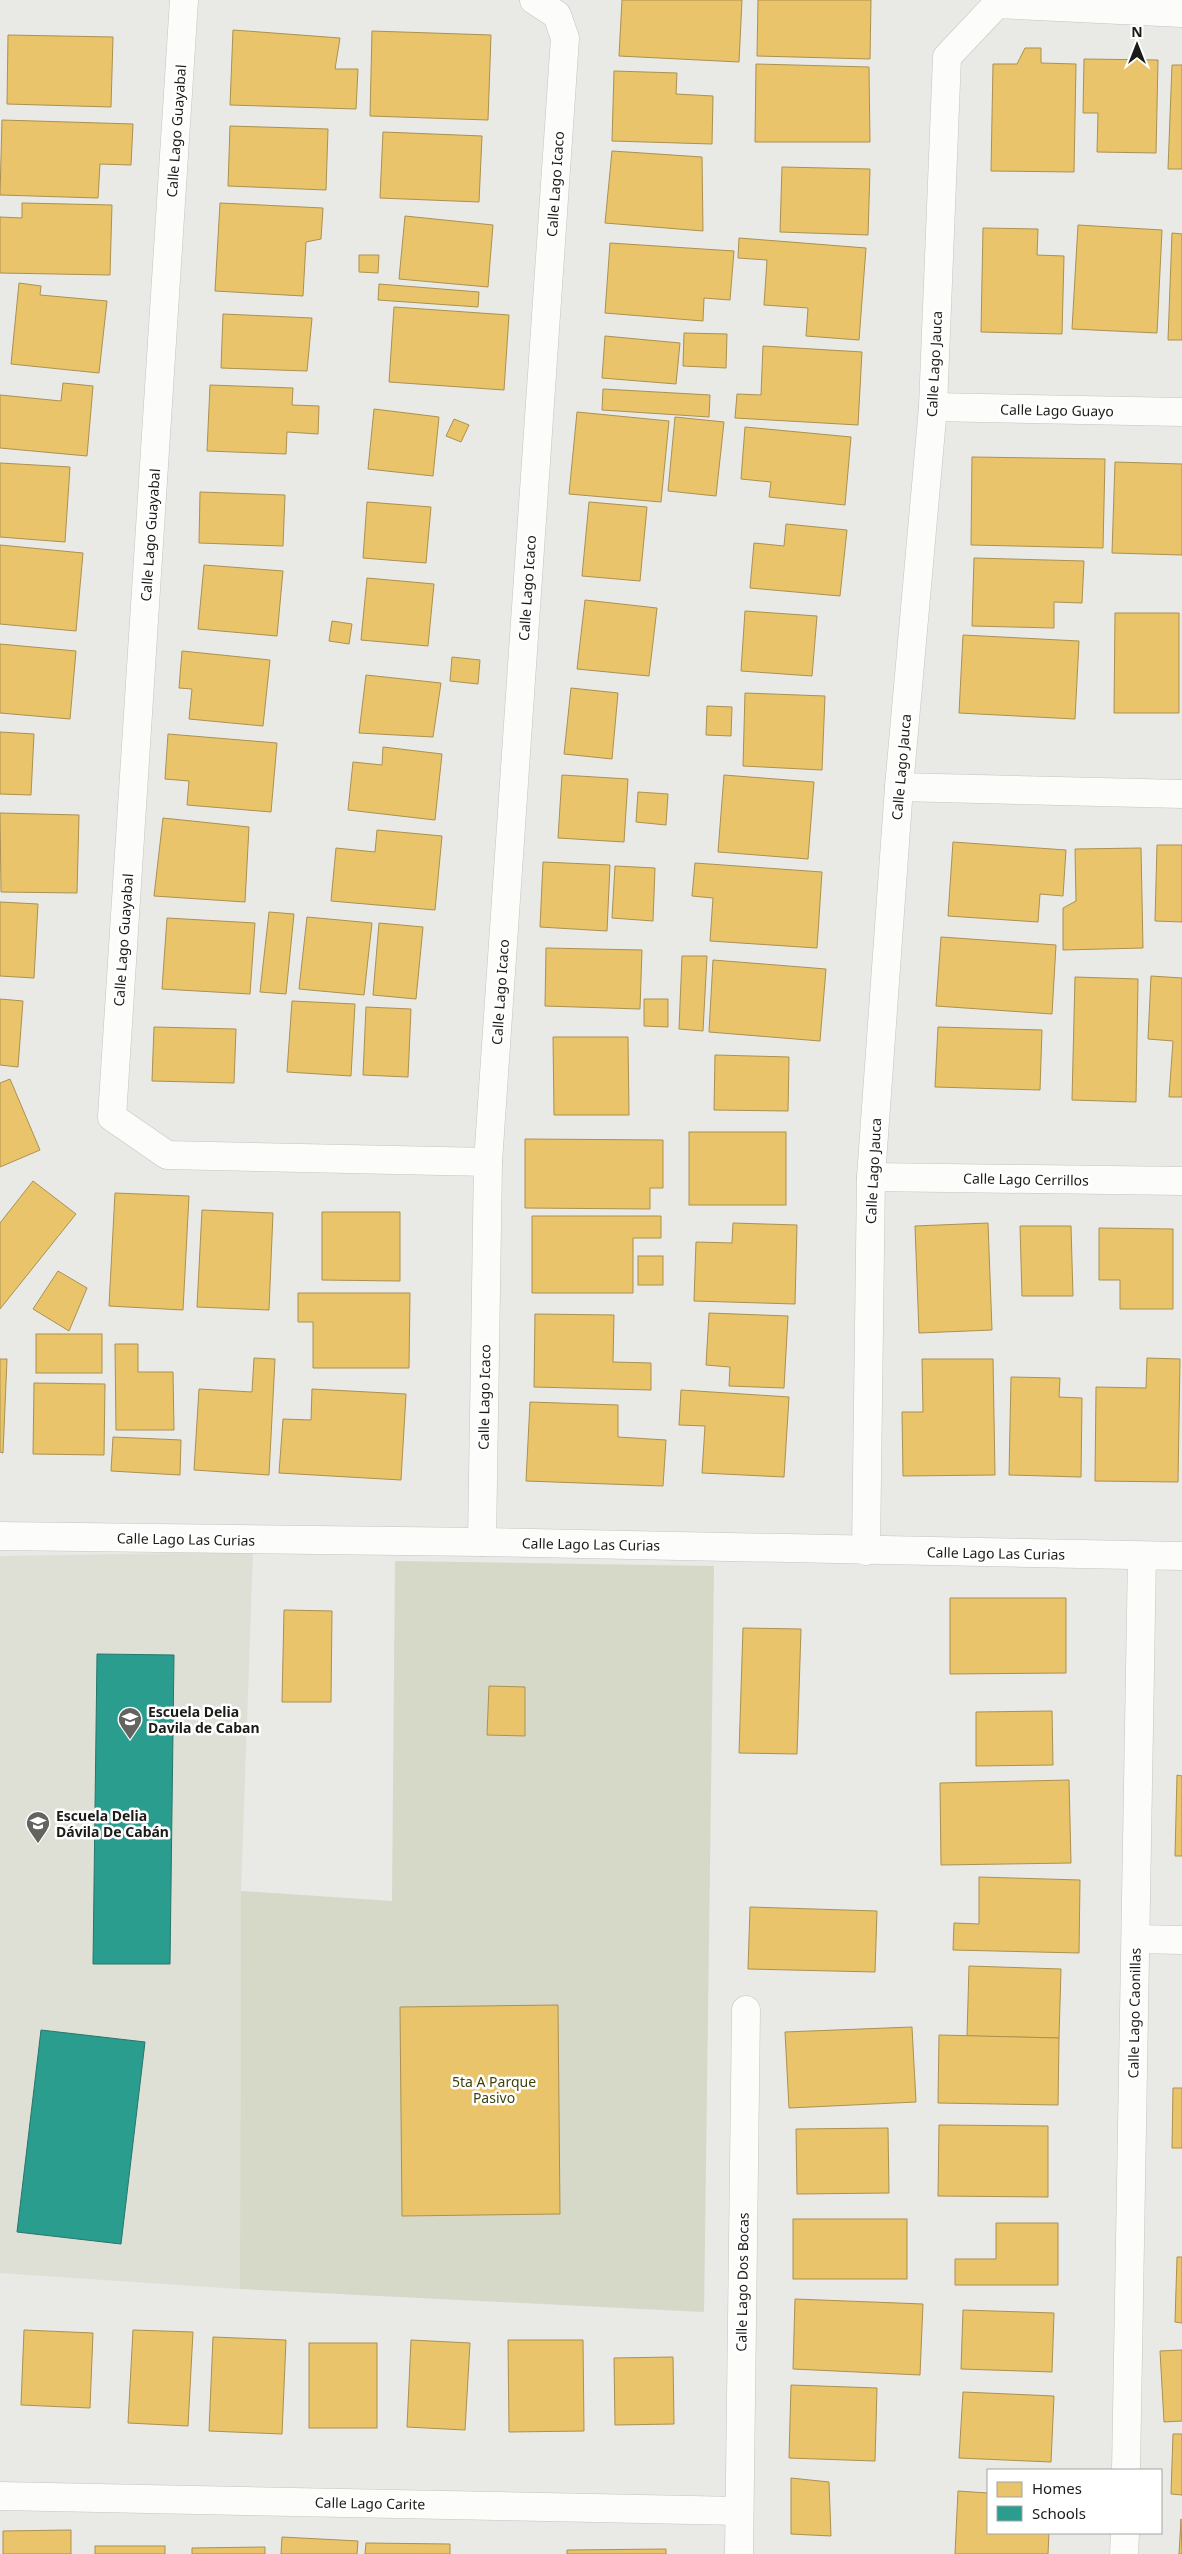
<svg xmlns="http://www.w3.org/2000/svg" width="1182" height="2554" viewBox="0 0 1182 2554" font-family="'Noto Sans',sans-serif">
  <style>
    .built { fill: #dee0d5 }
    .green { fill: #d6d8c8 }
    .homes { fill: #e9c46a; stroke: #ab9151 }
    .schools { fill: #2a9d8f; stroke: #26766b }
    .lines { fill: none; stroke-linecap: round; stroke-linejoin: round }
    .minor-casing { stroke: #c4c4c1; stroke-width: 29 }
    .minor { stroke: #fcfcfb; stroke-width: 28 }
    .labels { text-anchor: middle; dominant-baseline: central; stroke-width: 5; stroke-linejoin: round; paint-order: stroke }
    .street-label { font-size: 14px; fill: #1b1b18; stroke: #fff }
    .poi-label { font-size: 14px; font-weight: bold; fill: #1b1b18; stroke: #fff; text-anchor: start }
    .park-label { font-size: 14px; fill: #3f420a; stroke: #fff }
  </style>
  <rect width="100%" height="100%" fill="#e9e9e5"/>
  <path class="built" d="M253 1552 241 1891 240 2289 0 2273V1556Z"/>
  <path class="green" d="M395 1561 714 1566 704 2312 240 2289 241 1891 392 1901Z"/>
  <g class="homes">
    <path d="M622 0H742L739 62 619 56Z"/>
    <path d="M758 0H871L870 59 757 56Z"/>
    <path d="M233 30 340 38 335 69H358L356 109 230 105Z"/>
    <path d="M372 31 491 35 488 120 370 116Z"/>
    <path d="M8 35 113 37 111 107 7 104Z"/>
    <path d="M1025 48H1041V63L1076 64 1074 172 991 171 993 64H1017Z"/>
    <path d="M1084 59 1158 60 1156 153 1097 152 1098 113H1083Z"/>
    <path d="M756 64 869 67 870 142H755Z"/>
    <path d="M1172 65H1182V169H1168Z"/>
    <path d="M614 71 677 73 676 94 713 96 712 144 612 141Z"/>
    <path d="M2 120 133 124 131 165 100 164 98 198 0 195Z"/>
    <path d="M230 126 328 129 326 190 228 186Z"/>
    <path d="M383 132 482 136 479 202 380 198Z"/>
    <path d="M612 151 702 157 703 231 605 223Z"/>
    <path d="M782 167 870 169 868 235 780 232Z"/>
    <path d="M22 203 112 205 110 275 0 273V217L22 218Z"/>
    <path d="M220 203 323 208 321 239 306 242 303 296 215 291Z"/>
    <path d="M405 216 493 225 488 287 399 279Z"/>
    <path d="M1078 225 1162 230 1157 333 1072 329Z"/>
    <path d="M983 228 1038 229 1037 255 1064 256 1062 334 981 332Z"/>
    <path d="M1172 233 1182 234V340H1168Z"/>
    <path d="M739 238 866 248 859 340 806 336 808 308 764 305 767 260 738 258Z"/>
    <path d="M610 243 734 251 730 300 704 298 703 321 605 313Z"/>
    <path d="M359 255H379L378 273 359 272Z"/>
    <path d="M19 283 41 286 40 295 107 301 99 373 11 364Z"/>
    <path d="M379 284 479 292 478 307 378 300Z"/>
    <path d="M394 307 509 315 504 390 389 382Z"/>
    <path d="M223 314 312 318 307 371 221 368Z"/>
    <path d="M684 333 727 334 726 368 683 366Z"/>
    <path d="M605 336 680 343 676 384 602 378Z"/>
    <path d="M763 346 862 352 858 425 735 418 737 394 761 395Z"/>
    <path d="M63 383 93 386 87 456 0 448V395L61 401Z"/>
    <path d="M210 385 293 388 292 405 319 406 318 434 287 432 286 454 207 451Z"/>
    <path d="M603 389 710 395 709 417 602 410Z"/>
    <path d="M374 409 439 417 433 476 368 469Z"/>
    <path d="M577 412 669 421 661 502 569 494Z"/>
    <path d="M675 417 724 422 716 496 668 491Z"/>
    <path d="M454 419 469 425 461 442 446 436Z"/>
    <path d="M745 427 851 437 845 505 769 497 771 482 741 479Z"/>
    <path d="M972 457 1105 459 1103 548 971 545Z"/>
    <path d="M1115 462 1182 464V555L1112 553Z"/>
    <path d="M0 463 70 467 65 542 0 537Z"/>
    <path d="M200 492 285 495 283 546 199 543Z"/>
    <path d="M367 502 431 507 426 563 363 558Z"/>
    <path d="M589 502 647 507 640 581 582 576Z"/>
    <path d="M786 524 847 530 840 596 750 588 754 543 784 546Z"/>
    <path d="M0 545 83 553 76 631 0 624Z"/>
    <path d="M974 558 1084 561 1082 603 1054 602V628L972 626Z"/>
    <path d="M204 565 283 571 277 636 198 629Z"/>
    <path d="M367 578 434 584 428 646 361 640Z"/>
    <path d="M585 600 657 608 649 676 577 669Z"/>
    <path d="M745 611 817 616 812 676 741 671Z"/>
    <path d="M1115 613H1179V713H1114Z"/>
    <path d="M332 621 352 624 349 644 329 641Z"/>
    <path d="M963 635 1079 641 1075 719 959 713Z"/>
    <path d="M0 644 76 651 70 719 0 713Z"/>
    <path d="M182 651 270 660 263 726 189 719 192 689 179 688Z"/>
    <path d="M452 657 480 660 478 684 450 681Z"/>
    <path d="M366 675 441 683 433 737 359 733Z"/>
    <path d="M571 688 618 693 612 759 564 754Z"/>
    <path d="M745 693 825 696 822 770 743 766Z"/>
    <path d="M707 706 732 707 731 736 706 735Z"/>
    <path d="M0 732 34 734 31 795 0 794Z"/>
    <path d="M168 734 277 743 271 812 187 805 189 781 165 779Z"/>
    <path d="M383 747 442 754 435 820 348 810 353 762 382 765Z"/>
    <path d="M562 775 628 779 624 842 558 838Z"/>
    <path d="M724 775 814 782 808 859 718 852Z"/>
    <path d="M638 792 668 794 666 825 636 822Z"/>
    <path d="M0 813 79 815 77 893 1 892Z"/>
    <path d="M163 818 249 827 245 902 154 896Z"/>
    <path d="M377 830 442 836 435 910 331 901 336 848 375 852Z"/>
    <path d="M953 842 1066 850 1063 896 1040 894 1038 922 948 916Z"/>
    <path d="M1157 845H1182V922L1155 921Z"/>
    <path d="M1141 848 1143 948 1063 950V908L1076 901 1075 849Z"/>
    <path d="M543 862 610 865 607 931 540 927Z"/>
    <path d="M695 863 822 872 817 948 710 941 713 898 692 896Z"/>
    <path d="M615 866 655 868 653 921 612 918Z"/>
    <path d="M0 902 38 904 34 978 0 976Z"/>
    <path d="M269 912 294 914 286 994 260 992Z"/>
    <path d="M307 917 372 923 364 995 299 989Z"/>
    <path d="M167 918 255 923 250 994 162 989Z"/>
    <path d="M379 923 423 927 416 999 373 995Z"/>
    <path d="M941 937 1056 945 1052 1014 936 1006Z"/>
    <path d="M546 948 642 950 640 1009 545 1006Z"/>
    <path d="M682 956H707L703 1031 679 1029Z"/>
    <path d="M713 960 826 969 820 1041 709 1032Z"/>
    <path d="M1151 976 1182 978V1097H1169L1173 1041 1148 1039Z"/>
    <path d="M1075 977 1138 979 1136 1102 1072 1100Z"/>
    <path d="M0 999 23 1001 18 1067 0 1065Z"/>
    <path d="M644 999H668V1027L644 1026Z"/>
    <path d="M292 1001 355 1004 351 1076 287 1072Z"/>
    <path d="M366 1007 411 1009 408 1077 363 1075Z"/>
    <path d="M154 1027 236 1029 234 1083 152 1081Z"/>
    <path d="M938 1027 1042 1030 1040 1090 935 1087Z"/>
    <path d="M553 1037H628L629 1115H554Z"/>
    <path d="M715 1055 789 1057 788 1111 714 1110Z"/>
    <path d="M10 1079 40 1150 0 1167V1083Z"/>
    <rect x="689" y="1132" width="97" height="73"/>
    <path d="M525 1139 663 1140V1188H650V1209L525 1208Z"/>
    <path d="M33 1181 76 1214 0 1309V1223Z"/>
    <path d="M115 1193 189 1196 183 1310 109 1306Z"/>
    <path d="M202 1210 273 1213 269 1310 197 1307Z"/>
    <path d="M322 1212H400V1281L322 1280Z"/>
    <path d="M532 1216H661V1238H633V1293H532Z"/>
    <path d="M733 1223 797 1225 795 1304 694 1301 696 1242 732 1243Z"/>
    <path d="M988 1223 992 1330 919 1333 915 1226Z"/>
    <path d="M1020 1226H1071L1073 1296H1022Z"/>
    <path d="M1099 1228 1173 1229V1309H1120V1280H1099Z"/>
    <rect x="638" y="1256" width="25" height="29"/>
    <path d="M58 1271 87 1288 69 1331 33 1309Z"/>
    <path d="M298 1293H410L409 1368H313V1322H298Z"/>
    <path d="M709 1313 788 1316 784 1388 729 1386 730 1367 706 1365Z"/>
    <path d="M535 1314 614 1315 613 1362 651 1363V1390L534 1387Z"/>
    <rect x="36" y="1334" width="66" height="39"/>
    <path d="M115 1344H138V1372H173L174 1430H116Z"/>
    <path d="M254 1358 275 1359 269 1475 194 1470 199 1389 252 1392Z"/>
    <path d="M1147 1358 1180 1359 1178 1482 1095 1481 1096 1387 1146 1388Z"/>
    <path d="M0 1359H7L3 1453 0 1452Z"/>
    <path d="M922 1359H993L995 1475 903 1476 902 1412H923Z"/>
    <path d="M1011 1377 1060 1378 1059 1397 1082 1398 1081 1477 1009 1475Z"/>
    <path d="M34 1383 105 1384 104 1455 33 1454Z"/>
    <path d="M312 1389 406 1394 401 1480 279 1473 283 1419 311 1420Z"/>
    <path d="M681 1390 789 1397 784 1477 702 1473 705 1426 679 1425Z"/>
    <path d="M530 1402 618 1405V1437L666 1440 663 1486 526 1481Z"/>
    <path d="M113 1437 181 1440 180 1475 111 1471Z"/>
    <path d="M950 1598H1066V1673L950 1674Z"/>
    <path d="M284 1610 332 1611 331 1702H282Z"/>
    <path d="M743 1628 801 1629 797 1754 739 1753Z"/>
    <path d="M489 1686 525 1687V1736L487 1735Z"/>
    <path d="M1052 1711 1053 1765 976 1766V1712Z"/>
    <path d="M1177 1775 1182 1776V1856H1175Z"/>
    <path d="M1069 1780 1071 1863 941 1865 940 1783Z"/>
    <path d="M979 1877 1080 1880 1079 1953 953 1950 954 1923 979 1924Z"/>
    <path d="M750 1907 877 1911 875 1972 748 1969Z"/>
    <path d="M969 1966 1061 1969 1059 2038 967 2036Z"/>
    <path d="M558 2005 560 2214 402 2216 400 2007Z"/>
    <path d="M912 2027 916 2102 789 2108 785 2032Z"/>
    <path d="M939 2035 1059 2038 1058 2105 938 2103Z"/>
    <path d="M1173 2088H1182V2148H1172Z"/>
    <path d="M939 2125 1048 2126V2197L938 2196Z"/>
    <path d="M888 2128 889 2193 797 2194 796 2129Z"/>
    <rect x="793" y="2219" width="114" height="60"/>
    <path d="M996 2223H1058V2285H955V2259H996Z"/>
    <path d="M1177 2257H1182V2323L1175 2322Z"/>
    <path d="M795 2299 923 2304 920 2375 793 2369Z"/>
    <path d="M963 2310 1054 2313 1052 2372 961 2369Z"/>
    <path d="M24 2330 93 2333 90 2408 21 2405Z"/>
    <path d="M133 2330 193 2332 188 2426 128 2423Z"/>
    <path d="M213 2337 286 2340 282 2434 209 2431Z"/>
    <path d="M411 2340 470 2343 465 2430 407 2427Z"/>
    <path d="M508 2340H583L584 2431 509 2432Z"/>
    <rect x="309" y="2343" width="68" height="85"/>
    <path d="M1182 2350V2421L1164 2422 1160 2351Z"/>
    <path d="M673 2357 674 2424 615 2425 614 2358Z"/>
    <path d="M791 2385 877 2388 875 2461 789 2458Z"/>
    <path d="M963 2392 1054 2396 1051 2462 959 2458Z"/>
    <path d="M1173 2434H1182V2495L1171 2494Z"/>
    <path d="M791 2478 829 2482 831 2536 791 2534Z"/>
    <path d="M958 2491 988 2493V2533H1049L1048 2554H955Z"/>
    <path d="M1181 2519 1182 2554H1179Z"/>
    <path d="M71 2530V2554H3V2531Z"/>
    <path d="M282 2537 358 2541 357 2554H281Z"/>
    <path d="M366 2543 450 2544V2554H365Z"/>
    <rect x="95" y="2546" width="70" height="8"/>
    <path d="M265 2547V2554H192V2548Z"/>
    <path d="M666 2549V2554H567V2550Z"/>
  </g>
  <g class="schools">
    <path d="M97 1654 174 1655 170 1964H93Z"/>
    <path d="M41 2030 145 2042 121 2244 17 2232Z"/>
  </g>
  <g class="lines">
    <g class="minor-casing">
      <g id="minor">
        <path d="M184 0 112 1117 167 1155 488 1162"/>
        <path d="M933 407 1182 412"/>
        <path d="M899 787 1182 794"/>
        <path d="M871 1177 1182 1181"/>
        <path d="M0 1536 482 1542 1182 1556"/>
        <path d="M482 1542 488 1162 565 38 557 15 534 0"/>
        <path d="M866 1551 871 1177 899 787 933 407 947 57 997 4 1182 13"/>
        <path d="M1136 1939 1182 1940"/>
        <path d="M1126 2470 1142 1556"/>
        <path d="M0 2496 739 2511"/>
        <path d="M739 2554 746 2010"/>
        <path d="M1124 2554 1125 2533"/>
      </g>
    </g>
    <use href="#minor" class="minor"/>
  </g>
  <defs>
    <g id="school-pin" transform="scale(1.25)"><path d="M0 17L-7.5 6A9.5 9.5 0 1 1 7.5 6Z" fill="#636360" stroke="#fff"/><path d="M0-5L7-2L0 1L-7-2ZM-4 1L0 2.5L4 1V4Q0 6-4 4Z" fill="#fff"/></g>
  </defs>
  <g fill-rule="evenodd">
    <use href="#school-pin" x="130" y="1719"/>
    <use href="#school-pin" x="38" y="1823"/>
  </g>
  <g class="labels">
    <g class="street-label">
      <text transform="translate(176 131) rotate(-86)">Calle Lago Guayabal</text>
      <text transform="translate(555 184) rotate(-86)">Calle Lago Icaco</text>
      <text transform="translate(934 364) rotate(-87)">Calle Lago Jauca</text>
      <text transform="translate(1057 410) rotate(1)">Calle Lago Guayo</text>
      <text transform="translate(150 535) rotate(-86)">Calle Lago Guayabal</text>
      <text transform="translate(527 588) rotate(-86)">Calle Lago Icaco</text>
      <text transform="translate(901 767) rotate(-85)">Calle Lago Jauca</text>
      <text transform="translate(123 940) rotate(-86)">Calle Lago Guayabal</text>
      <text transform="translate(500 992) rotate(-86)">Calle Lago Icaco</text>
      <text transform="translate(873 1171) rotate(-87)">Calle Lago Jauca</text>
      <text transform="translate(1026 1179) rotate(1)">Calle Lago Cerrillos</text>
      <text transform="translate(484 1397) rotate(-89)">Calle Lago Icaco</text>
      <text transform="translate(186 1539) rotate(1)">Calle Lago Las Curias</text>
      <text transform="translate(591 1544) rotate(1)">Calle Lago Las Curias</text>
      <text transform="translate(996 1553) rotate(1)">Calle Lago Las Curias</text>
      <text transform="translate(1134 2013) rotate(-89)">Calle Lago Caonillas</text>
      <text transform="translate(742 2282) rotate(-89)">Calle Lago Dos Bocas</text>
      <text transform="translate(370 2503) rotate(1)">Calle Lago Carite</text>
    </g>
    <g class="poi-label">
      <text x="148" y="1711">Escuela Delia<tspan x="148" dy="16">Davila de Caban</tspan></text>
      <text x="56" y="1815">Escuela Delia<tspan x="56" dy="16">Dávila De Cabán</tspan></text>
    </g>
    <g class="park-label">
      <text x="494" y="2081">5ta A Parque<tspan x="494" dy="16">Pasivo</tspan></text>
    </g>
  </g>
  <rect x="987" y="2469" width="175" height="65" fill="#ffffff" stroke="#a4a4a3"/>
  <rect x="997" y="2482" width="25" height="15" fill="#e9c46a" stroke="#a4a4a3"/>
  <text x="1032" y="2494" font-size="15" fill="#1b1b18">Homes</text>
  <rect x="997" y="2506" width="25" height="15" fill="#2a9d8f" stroke="#a4a4a3"/>
  <text x="1032" y="2519" font-size="15" fill="#1b1b18">Schools</text>
  <g transform="translate(1137 45)" stroke="#ffffff" stroke-width="4" paint-order="stroke">
  <path d="M0-4L9 19L0 12L-9 19Z" fill="#1b1b18"/>
  <text y="-8" font-size="14" font-weight="bold" text-anchor="middle" fill="#1b1b18">N</text>
  </g>
</svg>
